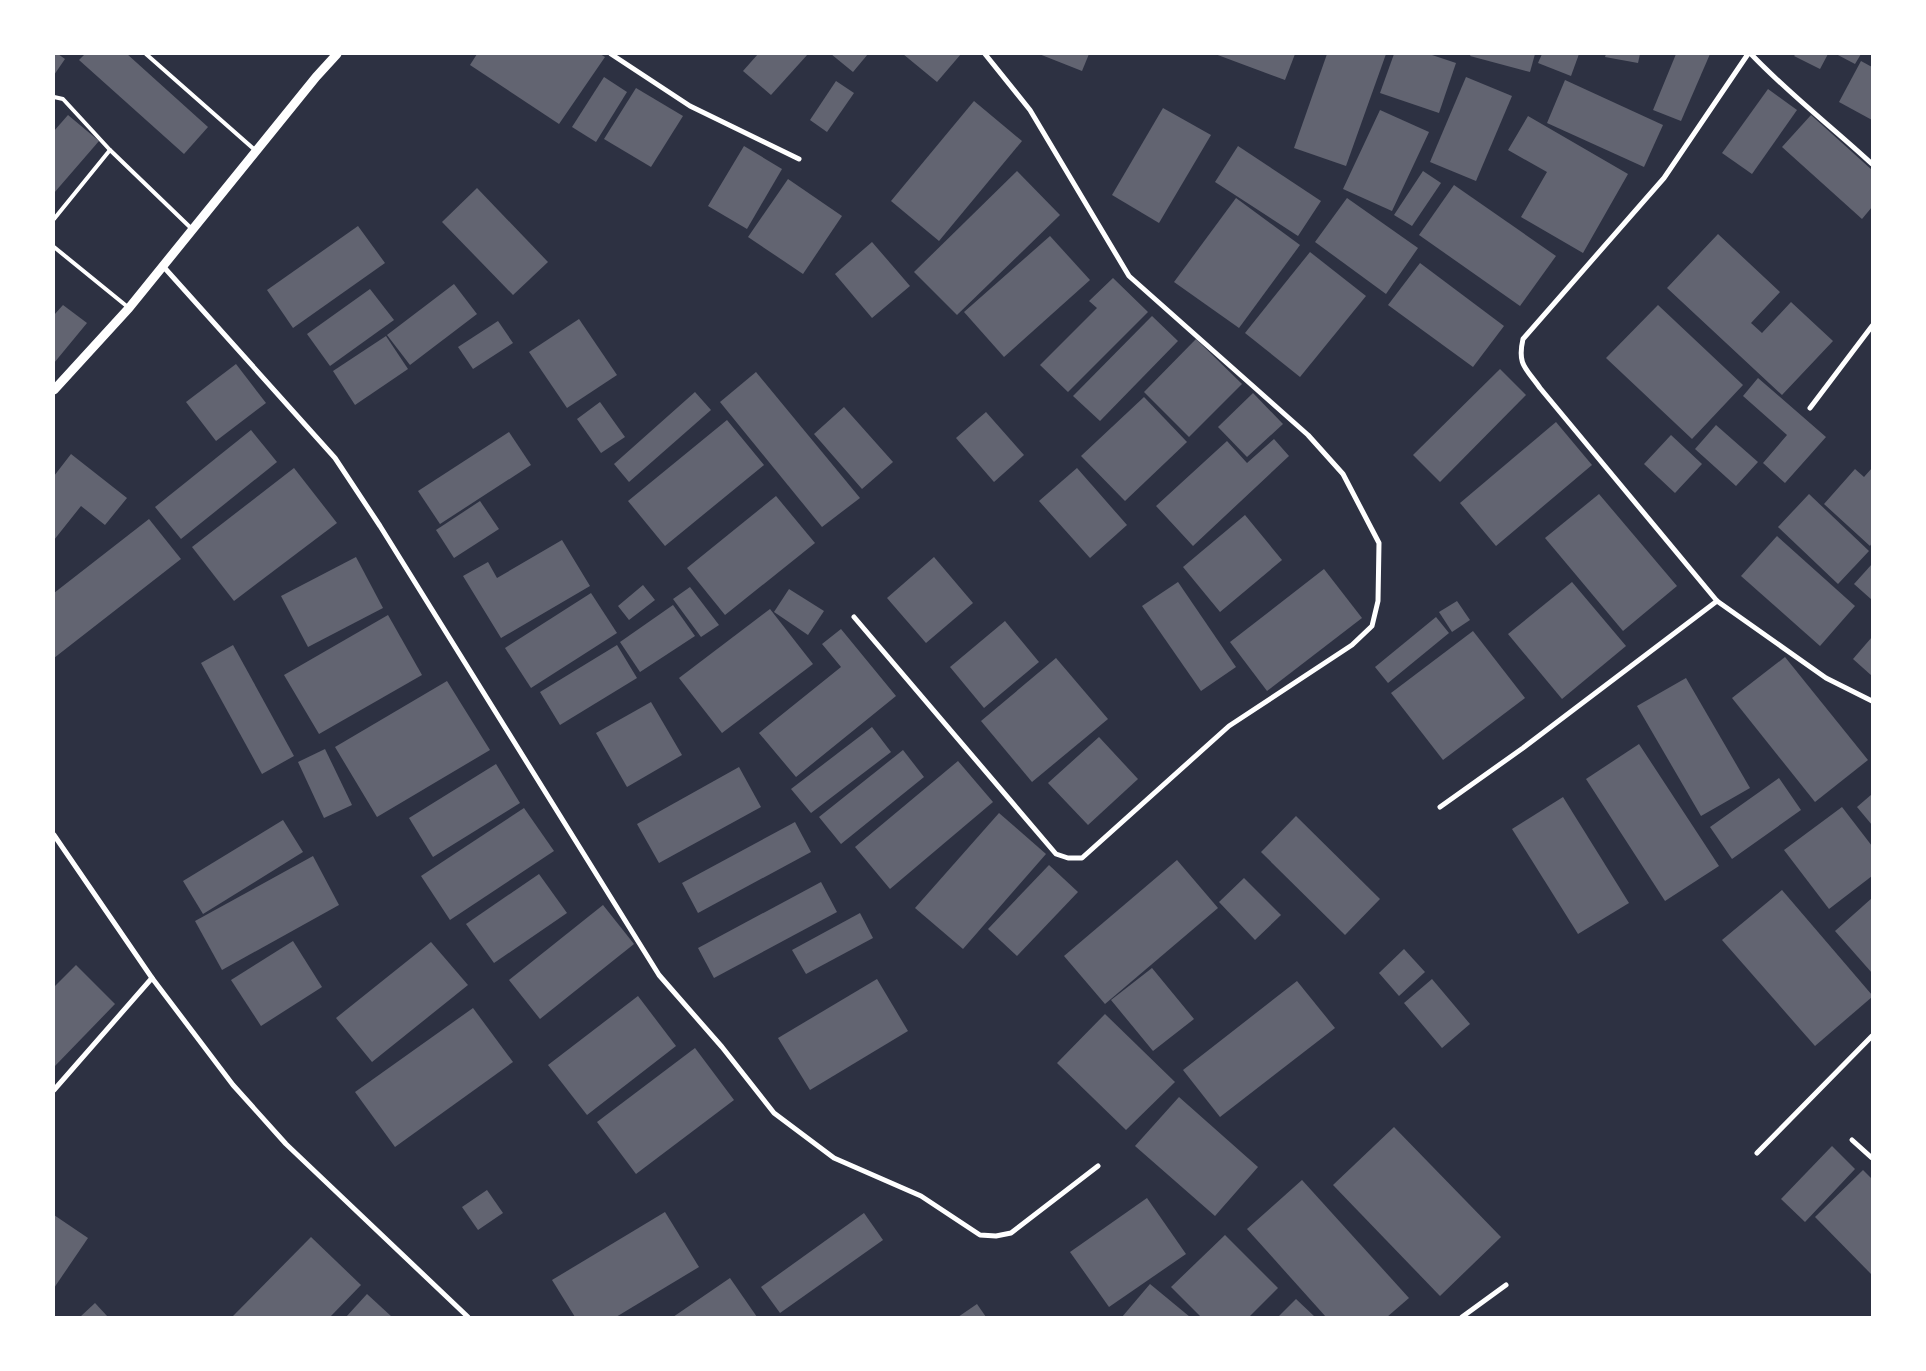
<svg xmlns="http://www.w3.org/2000/svg" width="1926" height="1371" viewBox="0 0 1926 1371" font-family="Montserrat,sans-serif">
  <style>
    .building { fill: #626471 }
    .lines { fill: none; stroke-linecap: round; stroke-linejoin: round }
    .service { stroke: #fff; stroke-width: 4 }
    .minor { stroke: #fff; stroke-width: 5 }
    .tertiary { stroke: #fff; stroke-width: 9 }
  </style>
  <rect width="100%" height="100%" fill="#2d3142"/>
  <g class="building">
    <path d="M54 54H58L65 59 54 75Z"/>
    <path d="M85 54H127L208 127 184 154 79 60Z"/>
    <path d="M477 54H600L605 57 559 124 470 65Z"/>
    <path d="M758 54H808L771 95 743 71Z"/>
    <path d="M831 54H868L853 72Z"/>
    <path d="M903 54H961L937 82Z"/>
    <path d="M1039 54H1089L1082 71Z"/>
    <path d="M1215 54H1295L1285 80Z"/>
    <path d="M1327 54H1386L1346 166 1294 148Z"/>
    <path d="M1394 54H1429L1456 63 1439 113 1380 93Z"/>
    <path d="M1471 54H1535L1530 72 1470 56Z"/>
    <path d="M1542 54H1579L1571 76 1538 63Z"/>
    <path d="M1606 54H1640L1638 63 1605 57Z"/>
    <path d="M1676 54H1710L1681 121 1653 110Z"/>
    <path d="M1796 54H1828L1820 69 1794 56Z"/>
    <path d="M1836 54H1861L1855 64Z"/>
    <path d="M1861 61 1872 67V120L1839 102Z"/>
    <path d="M604 77 627 92 596 142 572 127Z"/>
    <path d="M1466 77 1512 96 1476 181 1430 162Z"/>
    <path d="M1565 80 1663 125 1644 167 1547 123Z"/>
    <path d="M836 81 854 93 827 132 810 120Z"/>
    <path d="M636 88 683 116 651 167 604 139Z"/>
    <path d="M1768 89 1797 110 1752 174 1722 153Z"/>
    <path d="M974 101 1022 141 939 241 891 201Z"/>
    <path d="M1163 108 1211 135 1159 223 1112 195Z"/>
    <path d="M1380 110 1429 132 1392 211 1343 189Z"/>
    <path d="M68 115 99 141 54 193V131Z"/>
    <path d="M1811 115 1872 170V207L1862 219 1782 147Z"/>
    <path d="M1528 116 1628 174 1583 253 1521 217 1547 172 1508 150Z"/>
    <path d="M744 146 782 169 747 229 708 206Z"/>
    <path d="M1238 146 1321 201 1298 236 1215 182Z"/>
    <path d="M1017 171 1060 215 957 315 914 272Z"/>
    <path d="M1423 171 1441 183 1412 226 1394 215Z"/>
    <path d="M788 179 842 216 803 274 748 237Z"/>
    <path d="M1454 185 1556 256 1520 306 1419 235Z"/>
    <path d="M477 188 548 262 513 295 442 222Z"/>
    <path d="M1236 198 1300 245 1239 328 1174 282Z"/>
    <path d="M1347 198 1418 248 1386 294 1315 242Z"/>
    <path d="M358 226 385 263 293 328 267 290Z"/>
    <path d="M1718 234 1780 292 1751 323 1762 333 1791 302 1833 341 1782 395 1667 288Z"/>
    <path d="M1050 236 1090 280 1004 357 964 312Z"/>
    <path d="M872 242 910 286 872 318 835 274Z"/>
    <path d="M1310 252 1366 296 1300 377 1245 333Z"/>
    <path d="M1420 263 1504 326 1473 367 1388 305Z"/>
    <path d="M1113 278 1148 312 1068 392 1040 365 1097 308 1089 301Z"/>
    <path d="M454 284 477 314 410 365 387 335Z"/>
    <path d="M370 289 394 320 330 366 307 334Z"/>
    <path d="M63 305 87 323 54 363V315Z"/>
    <path d="M1658 305 1743 385 1692 439 1606 358Z"/>
    <path d="M1152 316 1178 341 1100 421 1073 396Z"/>
    <path d="M579 319 617 375 567 408 529 352Z"/>
    <path d="M498 321 513 343 473 369 458 347Z"/>
    <path d="M386 336 408 369 355 405 333 371Z"/>
    <path d="M1196 339 1242 384 1189 437 1144 392Z"/>
    <path d="M236 364 266 403 216 441 186 402Z"/>
    <path d="M1500 369 1526 395 1440 482 1413 455Z"/>
    <path d="M756 372 860 498 822 527 720 402Z"/>
    <path d="M1758 378 1826 437 1785 483 1763 463 1787 435 1743 396Z"/>
    <path d="M695 392 711 410 629 482 614 464Z"/>
    <path d="M1253 393 1283 424 1247 457 1218 427Z"/>
    <path d="M1144 397 1187 442 1125 501 1081 456Z"/>
    <path d="M600 402 625 437 601 453 577 419Z"/>
    <path d="M844 407 893 462 862 489 814 434Z"/>
    <path d="M986 412 1024 455 994 482 956 438Z"/>
    <path d="M727 420 764 465 665 546 628 501Z"/>
    <path d="M1556 422 1592 465 1496 546 1460 503Z"/>
    <path d="M1716 425 1758 462 1736 486 1695 449Z"/>
    <path d="M251 430 277 462 181 539 155 507Z"/>
    <path d="M509 432 531 465 440 524 418 491Z"/>
    <path d="M1671 435 1702 464 1675 493 1644 464Z"/>
    <path d="M1274 439 1289 456 1193 546 1156 506 1227 441 1247 463Z"/>
    <path d="M71 454 127 498 105 525 81 506 54 540V476Z"/>
    <path d="M294 468 337 523 234 601 192 547Z"/>
    <path d="M1077 468 1127 525 1090 558 1039 501Z"/>
    <path d="M1872 468V543L1870 546 1824 504 1855 469 1864 477Z"/>
    <path d="M1599 494 1677 586 1623 631 1545 538Z"/>
    <path d="M1809 494 1869 551 1838 584 1778 527Z"/>
    <path d="M776 496 815 543 725 615 687 568Z"/>
    <path d="M480 501 499 529 454 558 436 530Z"/>
    <path d="M1245 515 1282 560 1220 612 1183 567Z"/>
    <path d="M149 519 181 559 54 658V593Z"/>
    <path d="M1777 536 1855 606 1820 646 1741 576Z"/>
    <path d="M562 540 590 586 501 638 463 576 488 562 497 578Z"/>
    <path d="M356 557 383 608 308 647 281 596Z"/>
    <path d="M934 557 973 603 926 643 887 598Z"/>
    <path d="M1872 564V600L1854 584Z"/>
    <path d="M1324 569 1362 618 1267 691 1230 642Z"/>
    <path d="M1178 582 1236 667 1201 691 1142 606Z"/>
    <path d="M1572 582 1626 646 1562 699 1508 634Z"/>
    <path d="M643 585 655 600 629 620 618 606Z"/>
    <path d="M690 587 719 625 701 637 673 599Z"/>
    <path d="M789 589 824 611 808 635 774 612Z"/>
    <path d="M591 593 617 633 531 688 505 648Z"/>
    <path d="M1457 601 1470 620 1452 632 1439 612Z"/>
    <path d="M673 605 695 636 640 672 620 642Z"/>
    <path d="M770 609 813 664 722 733 679 678Z"/>
    <path d="M388 615 422 675 319 734 284 675Z"/>
    <path d="M1436 617 1449 633 1388 683 1375 667Z"/>
    <path d="M1005 621 1039 662 984 708 950 667Z"/>
    <path d="M841 629 896 696 796 777 759 733 841 667 822 644Z"/>
    <path d="M1473 631 1525 698 1443 760 1391 693Z"/>
    <path d="M1872 637V676L1853 659Z"/>
    <path d="M233 645 294 756 262 774 201 663Z"/>
    <path d="M617 645 637 678 560 725 540 692Z"/>
    <path d="M1785 657 1868 760 1815 802 1732 698Z"/>
    <path d="M1056 658 1108 719 1032 782 981 721Z"/>
    <path d="M1686 678 1750 788 1701 816 1637 706Z"/>
    <path d="M447 681 490 750 377 817 335 747Z"/>
    <path d="M651 702 682 755 627 787 596 733Z"/>
    <path d="M872 727 891 752 811 813 791 789Z"/>
    <path d="M1099 737 1138 779 1088 825 1048 783Z"/>
    <path d="M1639 744 1719 866 1665 901 1586 779Z"/>
    <path d="M325 749 352 805 324 818 298 762Z"/>
    <path d="M903 750 924 777 841 844 819 817Z"/>
    <path d="M958 761 993 802 890 889 855 847Z"/>
    <path d="M496 764 520 803 433 857 409 818Z"/>
    <path d="M739 767 761 807 659 863 637 824Z"/>
    <path d="M1779 778 1801 810 1732 859 1710 827Z"/>
    <path d="M1872 794V825L1857 807Z"/>
    <path d="M1563 797 1629 903 1578 934 1512 829Z"/>
    <path d="M1842 807 1872 846V876L1829 909 1784 850Z"/>
    <path d="M524 808 554 851 450 920 421 876Z"/>
    <path d="M999 813 1046 854 963 949 915 908Z"/>
    <path d="M1296 816 1380 899 1345 935 1261 852Z"/>
    <path d="M283 820 303 852 203 914 183 881Z"/>
    <path d="M795 822 811 852 698 913 682 883Z"/>
    <path d="M313 856 339 905 222 970 195 921Z"/>
    <path d="M1177 860 1218 908 1105 1004 1064 956Z"/>
    <path d="M1049 865 1078 892 1017 956 988 929Z"/>
    <path d="M539 874 567 913 494 963 466 924Z"/>
    <path d="M1244 878 1281 915 1255 940 1219 902Z"/>
    <path d="M821 882 837 912 714 978 698 948Z"/>
    <path d="M1782 890 1872 995V997L1815 1046 1722 940Z"/>
    <path d="M1872 898V973L1835 931Z"/>
    <path d="M603 905 634 944 540 1019 509 980Z"/>
    <path d="M860 913 873 938 806 974 792 950Z"/>
    <path d="M293 941 322 987 261 1026 231 980Z"/>
    <path d="M431 942 468 985 372 1062 336 1018Z"/>
    <path d="M1404 949 1425 972 1399 996 1379 973Z"/>
    <path d="M76 965 115 1004 54 1067V987Z"/>
    <path d="M1152 968 1194 1019 1153 1051 1111 1000Z"/>
    <path d="M877 979 908 1031 810 1090 778 1038Z"/>
    <path d="M1432 979 1470 1024 1442 1048 1404 1003Z"/>
    <path d="M1297 981 1335 1028 1220 1117 1183 1070Z"/>
    <path d="M638 996 676 1046 587 1115 548 1065Z"/>
    <path d="M473 1008 513 1062 395 1147 355 1092Z"/>
    <path d="M1105 1014 1175 1082 1126 1130 1057 1063Z"/>
    <path d="M695 1048 734 1100 636 1174 597 1122Z"/>
    <path d="M1179 1097 1258 1167 1215 1216 1135 1146Z"/>
    <path d="M1394 1127 1501 1237 1440 1296 1333 1185Z"/>
    <path d="M1832 1146 1855 1169 1805 1222 1781 1199Z"/>
    <path d="M1863 1170 1872 1179V1275L1815 1217Z"/>
    <path d="M1302 1180 1409 1298 1387 1317H1326L1247 1229Z"/>
    <path d="M487 1190 503 1213 478 1230 462 1207Z"/>
    <path d="M1147 1198 1186 1254 1109 1307 1070 1252Z"/>
    <path d="M665 1212 699 1267 616 1317H575L552 1280Z"/>
    <path d="M864 1213 883 1240 780 1313 761 1287Z"/>
    <path d="M54 1215 88 1238 54 1288Z"/>
    <path d="M1225 1235 1278 1288 1249 1317H1201L1171 1287Z"/>
    <path d="M311 1237 361 1285 330 1317H232Z"/>
    <path d="M730 1278 757 1317H673Z"/>
    <path d="M1150 1284 1190 1317H1122Z"/>
    <path d="M367 1294 392 1317H346Z"/>
    <path d="M1296 1299 1315 1317H1278Z"/>
    <path d="M95 1303 108 1317H80Z"/>
    <path d="M977 1304 986 1317H958Z"/>
  </g>
  <g class="lines">
    <g class="service">
      <path d="M146 54 256 151"/>
      <path d="M54 97 63 99 110 150 193 230"/>
      <path d="M54 219 110 150"/>
      <path d="M54 247 129 308"/>
    </g>
    <g class="minor">
      <path d="M611 54 690 106 799 159"/>
      <path d="M1748 54 1664 178 1523 339C1517 365 1526 368 1540 388L1717 601 1826 678 1872 701"/>
      <path d="M1751 54C1788 93 1832 127 1872 164"/>
      <path d="M162 265 335 458 380 526 659 975 722 1047 774 1113 834 1158 921 1196 980 1235 996 1236 1011 1233 1098 1166"/>
      <path d="M1810 408 1872 326"/>
      <path d="M854 617 1056 854 1068 858H1082L1229 726 1352 645 1372 626 1378 601 1379 543 1343 474 1308 435 1129 276 1030 110 985 54"/>
      <path d="M1440 807 1523 748 1717 601"/>
      <path d="M54 835 152 978 233 1085 286 1144 468 1317"/>
      <path d="M54 1090 152 978"/>
      <path d="M1852 1140 1872 1158"/>
      <path d="M1757 1153 1872 1036"/>
      <path d="M1462 1317 1506 1285"/>
    </g>
    <path class="tertiary" d="M54 390 129 308 316 77 337 54"/>
  </g>
  <rect width="1926" height="1371" fill="none" stroke="#ffffff" stroke-width="110"/>
</svg>
